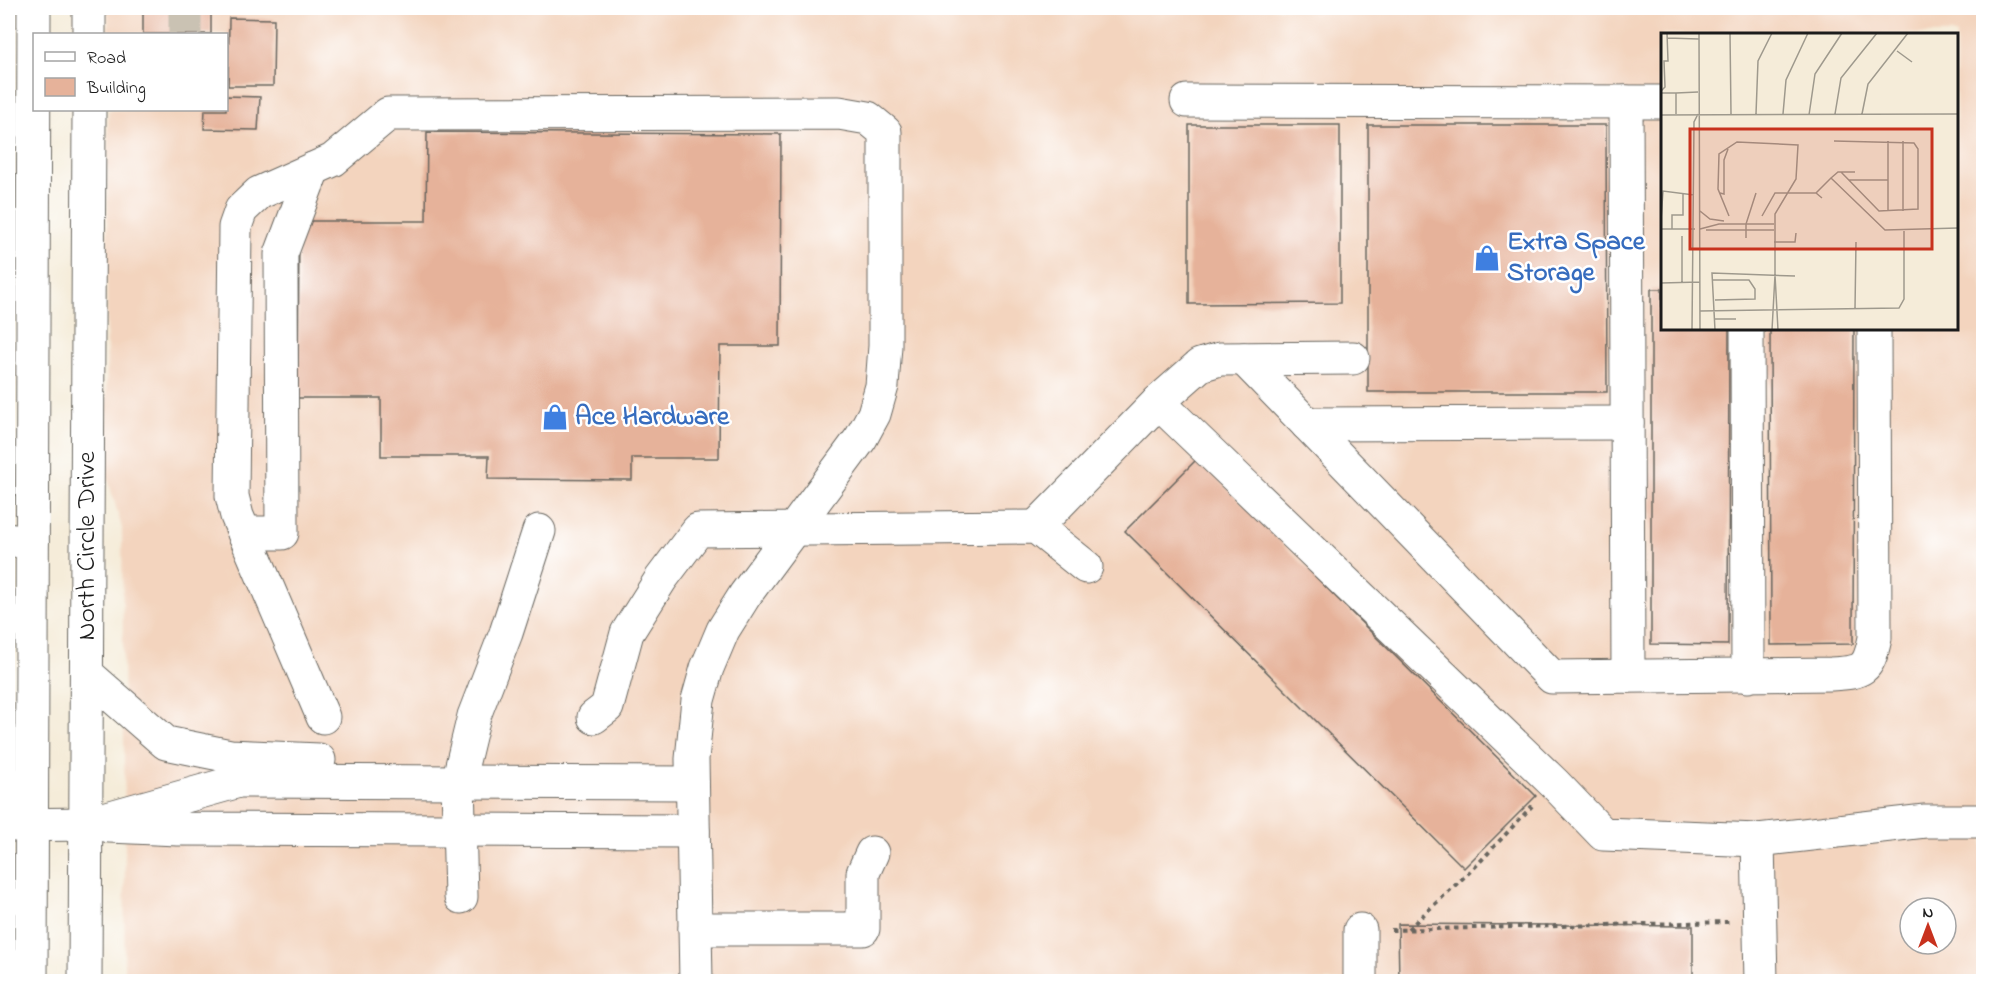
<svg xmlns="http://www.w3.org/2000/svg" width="1991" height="989" viewBox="0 0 1991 989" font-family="'Indie Flower',sans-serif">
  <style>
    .built { fill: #f3d4be; fill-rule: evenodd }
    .building { fill: #e6b29a }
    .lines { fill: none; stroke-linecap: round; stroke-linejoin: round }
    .minor-tunnel { stroke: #cac2b3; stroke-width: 33; stroke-dasharray: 33 16; stroke-linecap: butt }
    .minor-casing { stroke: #68655e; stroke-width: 35 }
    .major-casing { stroke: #68655e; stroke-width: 35 }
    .path { stroke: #68655e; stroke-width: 4; stroke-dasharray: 4.5 4.5; stroke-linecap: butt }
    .minor { stroke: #fff; stroke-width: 33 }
    .major { stroke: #fff; stroke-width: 33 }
    .labels { text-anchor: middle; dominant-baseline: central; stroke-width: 5; stroke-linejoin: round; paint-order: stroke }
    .shop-label { font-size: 27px; font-weight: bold; fill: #366cbe; stroke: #fff; text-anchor: start }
    .street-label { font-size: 27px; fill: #1c1c1c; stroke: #fff }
    .inset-road { fill: none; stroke: #9e998d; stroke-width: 1.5 }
    .view { fill: #c8321e; fill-opacity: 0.15; stroke: #c8321e; stroke-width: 3 }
    .inset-edge { fill: none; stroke: #1c1c1c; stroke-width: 3 }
  </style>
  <rect width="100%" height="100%" fill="#fff"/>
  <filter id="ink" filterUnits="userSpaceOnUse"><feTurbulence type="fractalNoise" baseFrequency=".0167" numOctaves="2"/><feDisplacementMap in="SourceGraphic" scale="12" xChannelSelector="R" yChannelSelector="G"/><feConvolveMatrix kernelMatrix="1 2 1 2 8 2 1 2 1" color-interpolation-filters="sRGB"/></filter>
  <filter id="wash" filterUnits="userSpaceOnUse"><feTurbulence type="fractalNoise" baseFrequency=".008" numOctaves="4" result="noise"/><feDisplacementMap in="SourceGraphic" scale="24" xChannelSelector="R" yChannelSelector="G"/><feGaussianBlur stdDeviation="1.35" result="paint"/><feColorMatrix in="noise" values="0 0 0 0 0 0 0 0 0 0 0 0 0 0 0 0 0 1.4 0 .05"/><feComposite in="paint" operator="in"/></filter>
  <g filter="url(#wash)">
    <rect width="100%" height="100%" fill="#f5ecd9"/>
    <path class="built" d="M108 8H1983V981H124L125 848 122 528 106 472 108 110H226V34H108ZM1662 34H1956V328H1662ZM1910 908H1946V944H1910Z"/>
    <g id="blocks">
      <g class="building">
        <rect x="143" y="8" width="68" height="26"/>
        <path d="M229 18 274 19 273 86H228Z"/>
        <path d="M226 96 260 97 258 130 204 129 205 110H226Z"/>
        <path d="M1189 125H1340V303L1189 304Z"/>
        <path d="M1368 125H1606L1607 392H1368Z"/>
        <path d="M427 132 781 134 780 346H720L719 458H632V480L488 479 489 456H381V398H298L299 221H426Z"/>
        <path d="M1651 289H1662V328H1729L1728 645 1651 644Z"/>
        <path d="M1770 328H1854L1853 644 1771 645Z"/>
        <path d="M1197 459 1536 796 1464 868 1125 531Z"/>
        <path d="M1398 924 1693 926V982H1399Z"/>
      </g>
    </g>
  </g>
  <g filter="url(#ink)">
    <use href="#blocks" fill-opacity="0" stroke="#68655e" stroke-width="1.5"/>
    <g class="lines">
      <path class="minor-tunnel" d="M185 8V34"/>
      <g class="minor-casing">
        <g id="minor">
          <path d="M1187 101 1662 102"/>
          <path d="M1626 102 1628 676"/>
          <path d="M1747 328 1748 676"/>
          <path d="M1244 359 1552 677 1831 674C1863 672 1868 671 1875 638L1874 328"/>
          <path d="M1158 402 1200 365 1220 359 1353 358"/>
          <path d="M1307 424 1627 423"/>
          <path d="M1036 527 1158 402 1555 784 1603 834 1758 840 1925 821H1984"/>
          <path d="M244 533H282L281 254 313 169"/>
          <path d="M8 539 32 543"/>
          <path d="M87 674 166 743 230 756 319 760"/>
          <path d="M323 717 237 516 232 496 235 227 241 210 259 193 333 160 388 114 839 113 868 118 885 132V346L882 386 874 414 861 438 745 595 723 630 707 668 698 700 692 759 696 982"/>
          <path d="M594 717 607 707 627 633 661 579 698 530 1036 527 1086 567"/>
          <path d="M86 824 239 781 692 783"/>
          <path d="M109 826 178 829 693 831"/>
          <path d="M1758 840 1761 982"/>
          <path d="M461 897 458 782 474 716 506 633 539 531"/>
          <path d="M695 929H863V873L872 853"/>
          <path d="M1360 982V930"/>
        </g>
      </g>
      <g class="major-casing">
        <g id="major">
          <path d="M89 34V8"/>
          <path d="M8 825 86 824"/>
          <path d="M31 982 34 8"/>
          <path d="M85 982 89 110"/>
        </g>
      </g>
      <g class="path">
        <path d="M1408 929 1476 866 1532 806"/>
        <path d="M1391 930 1729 922"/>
      </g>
      <use href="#minor" class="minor"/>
      <use href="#major" class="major"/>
    </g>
  </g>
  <defs>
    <g id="shop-bare" transform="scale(2.07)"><path d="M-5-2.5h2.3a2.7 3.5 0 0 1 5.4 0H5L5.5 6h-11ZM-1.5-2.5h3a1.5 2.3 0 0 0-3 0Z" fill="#3f7fe0" stroke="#fff" stroke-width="2.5" paint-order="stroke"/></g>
  </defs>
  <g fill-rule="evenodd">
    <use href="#shop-bare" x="1487" y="258"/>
    <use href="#shop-bare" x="555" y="417"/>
  </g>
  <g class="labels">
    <g class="shop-label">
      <text x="1507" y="242">Extra Space<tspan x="1507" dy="31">Storage</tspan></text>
      <text x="575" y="417">Ace Hardware</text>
    </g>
    <g class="street-label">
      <text transform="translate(87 546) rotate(-90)">North Circle Drive</text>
    </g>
  </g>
  <g transform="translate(1661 33)">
    <rect width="297" height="297" fill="#f5ecd9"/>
    <path class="inset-road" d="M38 0 39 297M69 0 70 81M6 5 38 6M236 18 251 29M0 58 4 54 3 28H7L6 0M0 60H15V81M15 60 37 59M95 81 97 28 111 0M122 81 125 47 147 0M174 81 180 45 216 0M201 81 207 51 247 0M0 82 297 81M148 82 154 41 181 0M173 108 253 110 257 116V176L218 178 180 139M227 108V178M242 108V178M170 145 177 139H194M188 147H227M59 160 63 161V127L67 116M155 160 170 145 224 197 297 195M39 178 49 186 63 188M68 183 57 156 58 121 76 109 137 112 135 146 114 181V242M101 183 114 160H155L161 165M0 187 2 158 33 162M0 196H34M11 196V182H22V160M39 196 58 191H113M45 197H113M21 203V250M85 205V191L95 160M113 209H134L135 200M52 247H88L94 256V266L54 267M0 250 39 249M194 276 195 209M39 278 238 275 243 266V198M54 286H75M31 297 33 89 37 81M54 297 51 240 134 243M111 297 114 242 117 297"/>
    <path class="view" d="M29 96H271V216H29Z"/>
    <rect width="297" height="297" class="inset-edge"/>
  </g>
  <rect width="1991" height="989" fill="none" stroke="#fff" stroke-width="30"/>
  <rect x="33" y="33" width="195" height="78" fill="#ffffff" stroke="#a4a4a4" stroke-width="1.5"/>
  <rect x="45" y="52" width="30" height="9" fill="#ffffff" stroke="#a4a4a4" stroke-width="1.5"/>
  <text x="87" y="63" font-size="18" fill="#1c1c1c">Road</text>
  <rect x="45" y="78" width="30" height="18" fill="#e6b29a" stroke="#a4a4a4" stroke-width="1.5"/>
  <text x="87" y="93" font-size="18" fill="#1c1c1c">Building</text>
  <g transform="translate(1928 926)"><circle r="28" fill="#ffffff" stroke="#a4a4a4" stroke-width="1.5"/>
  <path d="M0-4.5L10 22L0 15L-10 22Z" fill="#c8321e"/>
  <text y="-9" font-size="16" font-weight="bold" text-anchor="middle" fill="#1c1c1c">N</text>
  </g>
</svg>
